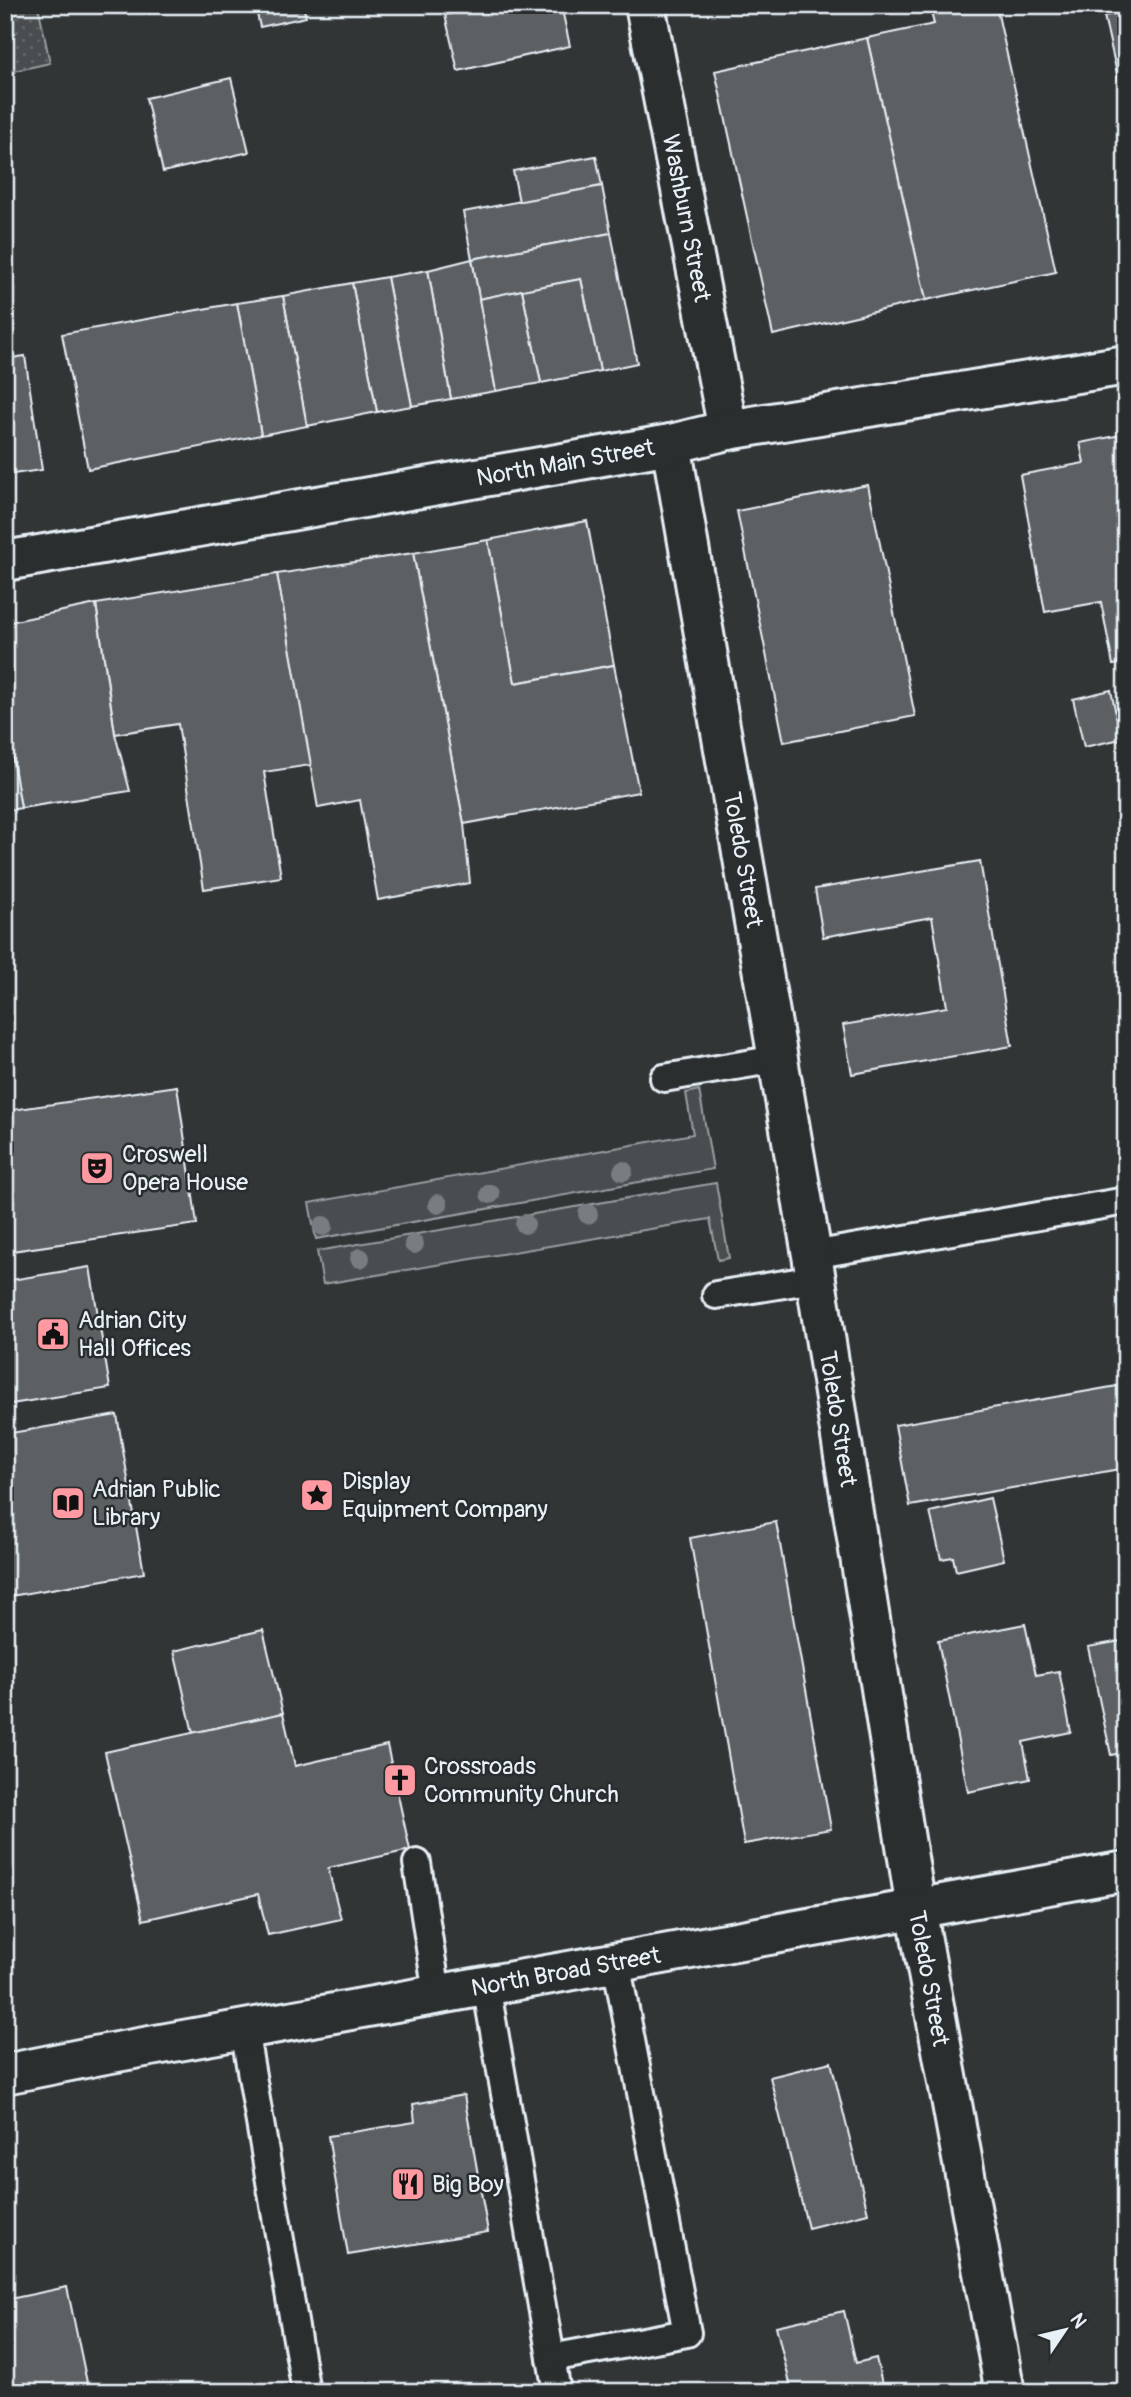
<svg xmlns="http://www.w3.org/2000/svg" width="1131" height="2397" viewBox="0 0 1131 2397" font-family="Pangolin,sans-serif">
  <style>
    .grass { fill: #494d4f; stroke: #989fa4; stroke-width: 2 }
    .park { fill: url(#park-dots); stroke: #989fa4; stroke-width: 2 }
    .building { fill: #5c6063; stroke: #e8f1f8; stroke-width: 2 }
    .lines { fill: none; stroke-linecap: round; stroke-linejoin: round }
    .service-casing { stroke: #e8f1f8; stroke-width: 32 }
    .minor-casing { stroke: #e8f1f8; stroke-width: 44 }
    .tertiary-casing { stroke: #e8f1f8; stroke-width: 44 }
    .primary-casing { stroke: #e8f1f8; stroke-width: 44 }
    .service { stroke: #2a2d2e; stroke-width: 26 }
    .minor { stroke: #2a2d2e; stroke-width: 38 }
    .tertiary { stroke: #2a2d2e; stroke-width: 38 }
    .primary { stroke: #2a2d2e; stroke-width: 38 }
    .tree { fill: #777d80 }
    .labels { text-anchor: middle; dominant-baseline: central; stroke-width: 5; stroke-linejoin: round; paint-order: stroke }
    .street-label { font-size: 24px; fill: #e8f1f8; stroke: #2a2d2e }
    .poi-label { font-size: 24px; fill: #e8f1f8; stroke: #2a2d2e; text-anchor: start }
  </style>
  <defs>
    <pattern id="park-dots" width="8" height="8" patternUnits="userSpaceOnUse" patternTransform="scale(1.75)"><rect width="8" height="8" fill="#494d4f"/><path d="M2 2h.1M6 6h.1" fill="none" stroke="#636769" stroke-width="1.8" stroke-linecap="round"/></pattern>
  </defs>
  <rect width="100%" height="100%" fill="#323536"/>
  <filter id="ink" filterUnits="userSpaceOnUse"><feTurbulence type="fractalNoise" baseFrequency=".0143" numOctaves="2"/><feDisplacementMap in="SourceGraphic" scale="14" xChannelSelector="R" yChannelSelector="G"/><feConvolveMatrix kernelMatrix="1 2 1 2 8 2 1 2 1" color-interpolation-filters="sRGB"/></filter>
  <g filter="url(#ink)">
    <g class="grass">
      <path d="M699 1090 713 1169 316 1239 309 1203 693 1134 686 1093Z"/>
      <path d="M716 1183 729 1258 718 1260 710 1219 323 1284 317 1251Z"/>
    </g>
    <path class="park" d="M5 5H38L50 63 5 73Z"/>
    <g class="building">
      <path d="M255 5H303L306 17 260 27Z"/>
      <path d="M490 5H561L570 46 458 71 445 15Z"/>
      <path d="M929 5H1018L997 10 1056 272 926 300 867 38 934 24Z"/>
      <path d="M1126 11V113L1104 16Z"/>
      <path d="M867 38 926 300 773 335 715 71Z"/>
      <path d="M231 78 249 152 163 172 146 98Z"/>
      <path d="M596 156 602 186 519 202 513 171Z"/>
      <path d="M602 186 611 233 472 259 463 212Z"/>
      <path d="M611 233 637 363 600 371 581 279 479 299 472 259Z"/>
      <path d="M472 259 496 391 451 399 428 270Z"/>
      <path d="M428 270 451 399 412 406 387 277Z"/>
      <path d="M387 277 412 406 377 412 352 283Z"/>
      <path d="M581 279 600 371 541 383 522 290Z"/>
      <path d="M352 283 377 412 307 426 283 296Z"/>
      <path d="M522 290 541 383 496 391 479 299Z"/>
      <path d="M283 296 307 426 261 435 237 303Z"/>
      <path d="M237 303 261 435 88 469 62 334Z"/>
      <path d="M25 356 42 470 5 475V359Z"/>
      <path d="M1126 434V663L1113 665 1101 602 1045 612 1020 475 1084 463 1080 443Z"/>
      <path d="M868 485 915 716 784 742 737 511Z"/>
      <path d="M587 521 614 665 515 683 488 540Z"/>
      <path d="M488 540 515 683 614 665 639 792 464 824 413 553Z"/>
      <path d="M413 553 464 824 470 883 378 900 360 800 318 808 277 574Z"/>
      <path d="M277 574 311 765 264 772 281 877 204 889 178 724 115 734 96 604Z"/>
      <path d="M96 604 115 734 130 791 21 808 5 715V623Z"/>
      <path d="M1111 690 1121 739 1084 747 1073 699Z"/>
      <path d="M5 715 21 808 5 811Z"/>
      <path d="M980 861 1012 1046 852 1074 843 1025 947 1007 932 917 823 937 815 889Z"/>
      <path d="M177 1086 197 1224 5 1252V1111Z"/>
      <path d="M90 1267 110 1388 5 1405V1281Z"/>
      <path d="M1123 1385 1126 1402V1468L910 1506 895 1425Z"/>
      <path d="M117 1415 144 1573 5 1597V1434Z"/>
      <path d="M990 1498 1004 1560 956 1571 953 1557 941 1559 930 1512Z"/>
      <path d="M776 1522 831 1829 744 1844 690 1538Z"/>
      <path d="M1025 1624 1036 1675 1059 1671 1071 1732 1023 1742 1030 1779 968 1792 938 1641Z"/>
      <path d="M263 1630 283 1713 193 1733 174 1651Z"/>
      <path d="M1126 1640V1752L1111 1755 1088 1647Z"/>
      <path d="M283 1713 295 1766 387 1745 410 1850 328 1868 341 1919 268 1935 258 1894 143 1920 105 1752Z"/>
      <path d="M831 2062 868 2213 808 2228 770 2077Z"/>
      <path d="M464 2095 488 2232 348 2255 328 2136 415 2122 413 2104Z"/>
      <path d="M67 2287 89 2392H5V2300Z"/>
      <path d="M844 2311 856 2363 876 2358 884 2392H792L776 2326Z"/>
    </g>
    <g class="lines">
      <g class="service-casing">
        <g id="service">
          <path d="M664 1078 777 1059"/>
          <path d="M812 1255 1126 1201"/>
          <path d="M716 1295 815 1279"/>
          <path d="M417 1863 437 1994"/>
          <path d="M486 1985 557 2392"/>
          <path d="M244 2029 306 2392"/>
          <path d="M551 2358 687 2333 616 1962"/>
        </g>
      </g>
      <g class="minor-casing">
        <g id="minor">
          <path id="s1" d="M645 5 728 430"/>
          <path id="s2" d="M671 444 812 1255 916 1908 1005 2392"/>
        </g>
      </g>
      <g class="tertiary-casing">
        <g id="tertiary">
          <path id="s3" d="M5 561 671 444 728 430 1126 365"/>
        </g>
      </g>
      <g class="primary-casing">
        <g id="primary">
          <path id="s4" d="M5 2074 100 2055 1126 1871"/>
        </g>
      </g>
      <use href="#service" class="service"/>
      <use href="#minor" class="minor"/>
      <use href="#tertiary" class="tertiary"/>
      <use href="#primary" class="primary"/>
    </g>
    <g class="tree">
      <circle cx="623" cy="1171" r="10"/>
      <circle cx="490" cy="1194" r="10"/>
      <circle cx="438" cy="1204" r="10"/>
      <circle cx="588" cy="1214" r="10"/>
      <circle cx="525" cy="1224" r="10"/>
      <circle cx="323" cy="1226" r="10"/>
      <circle cx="414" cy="1244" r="10"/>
      <circle cx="360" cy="1258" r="10"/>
    </g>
  </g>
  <defs>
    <g id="theatre-square" transform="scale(1.75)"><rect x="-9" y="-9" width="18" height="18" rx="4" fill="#ff9aa2" stroke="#2a2d2e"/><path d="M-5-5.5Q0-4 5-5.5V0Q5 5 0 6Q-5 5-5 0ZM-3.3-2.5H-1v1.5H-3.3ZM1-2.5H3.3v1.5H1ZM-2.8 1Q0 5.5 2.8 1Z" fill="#111"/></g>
    <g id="civic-square" transform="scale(1.75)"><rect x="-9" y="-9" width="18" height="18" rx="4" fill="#ff9aa2" stroke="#2a2d2e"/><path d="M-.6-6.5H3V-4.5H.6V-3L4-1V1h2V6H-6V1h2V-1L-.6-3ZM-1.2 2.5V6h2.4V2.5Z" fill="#111"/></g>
    <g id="sight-square" transform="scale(1.75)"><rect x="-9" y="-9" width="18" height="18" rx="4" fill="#ff9aa2" stroke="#2a2d2e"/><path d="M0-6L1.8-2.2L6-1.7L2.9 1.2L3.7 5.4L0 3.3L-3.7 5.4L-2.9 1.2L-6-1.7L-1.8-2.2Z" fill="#111"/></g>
    <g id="library-square" transform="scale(1.75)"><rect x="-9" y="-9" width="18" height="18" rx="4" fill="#ff9aa2" stroke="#2a2d2e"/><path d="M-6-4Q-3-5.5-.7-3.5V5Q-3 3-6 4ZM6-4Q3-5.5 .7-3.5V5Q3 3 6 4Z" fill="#111"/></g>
    <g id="church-square" transform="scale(1.75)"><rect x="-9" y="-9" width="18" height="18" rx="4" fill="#ff9aa2" stroke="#2a2d2e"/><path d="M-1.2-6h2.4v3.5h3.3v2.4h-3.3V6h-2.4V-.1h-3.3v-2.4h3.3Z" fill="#111"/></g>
    <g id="restaurant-square" transform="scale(1.75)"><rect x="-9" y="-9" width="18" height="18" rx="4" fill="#ff9aa2" stroke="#2a2d2e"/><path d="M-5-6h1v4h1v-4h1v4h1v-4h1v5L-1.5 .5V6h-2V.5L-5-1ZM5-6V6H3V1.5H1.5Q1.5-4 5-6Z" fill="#111"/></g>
  </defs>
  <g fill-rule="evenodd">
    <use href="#theatre-square" x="97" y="1168"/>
    <use href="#civic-square" x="53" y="1334"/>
    <use href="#sight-square" x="317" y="1495"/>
    <use href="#library-square" x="68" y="1503"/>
    <use href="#church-square" x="400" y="1780"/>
    <use href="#restaurant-square" x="408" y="2184"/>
  </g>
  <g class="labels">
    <g class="street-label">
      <text stroke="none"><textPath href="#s1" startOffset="217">Washburn Street</textPath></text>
      <text stroke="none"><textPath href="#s3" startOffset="569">North Main Street</textPath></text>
      <text stroke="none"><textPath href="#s2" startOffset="422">Toledo Street</textPath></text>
      <text stroke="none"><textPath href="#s2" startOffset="989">Toledo Street</textPath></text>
      <text stroke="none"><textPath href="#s4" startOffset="570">North Broad Street</textPath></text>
      <text stroke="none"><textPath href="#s2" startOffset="1556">Toledo Street</textPath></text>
    </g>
    <g class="poi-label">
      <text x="122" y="1154">Croswell<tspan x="122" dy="28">Opera House</tspan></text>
      <text x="78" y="1320">Adrian City<tspan x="78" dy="28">Hall Offices</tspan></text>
      <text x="342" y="1481">Display<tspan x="342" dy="28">Equipment Company</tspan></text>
      <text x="92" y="1489">Adrian Public<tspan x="92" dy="28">Library</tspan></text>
      <text x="424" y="1766">Crossroads<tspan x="424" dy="28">Community Church</tspan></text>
      <text x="432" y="2184">Big Boy</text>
    </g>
  </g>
  <rect width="1131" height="2397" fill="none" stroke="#2a2d2e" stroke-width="28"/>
  <rect x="14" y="14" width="1103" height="2369" fill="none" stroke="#e8f1f8" stroke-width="2.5" filter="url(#ink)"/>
  <g transform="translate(1065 2330) rotate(55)" stroke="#2a2d2e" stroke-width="5" paint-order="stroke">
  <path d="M0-5L12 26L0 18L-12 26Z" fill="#e8f1f8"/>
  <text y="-10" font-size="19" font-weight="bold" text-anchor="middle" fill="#e8f1f8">N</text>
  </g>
</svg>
